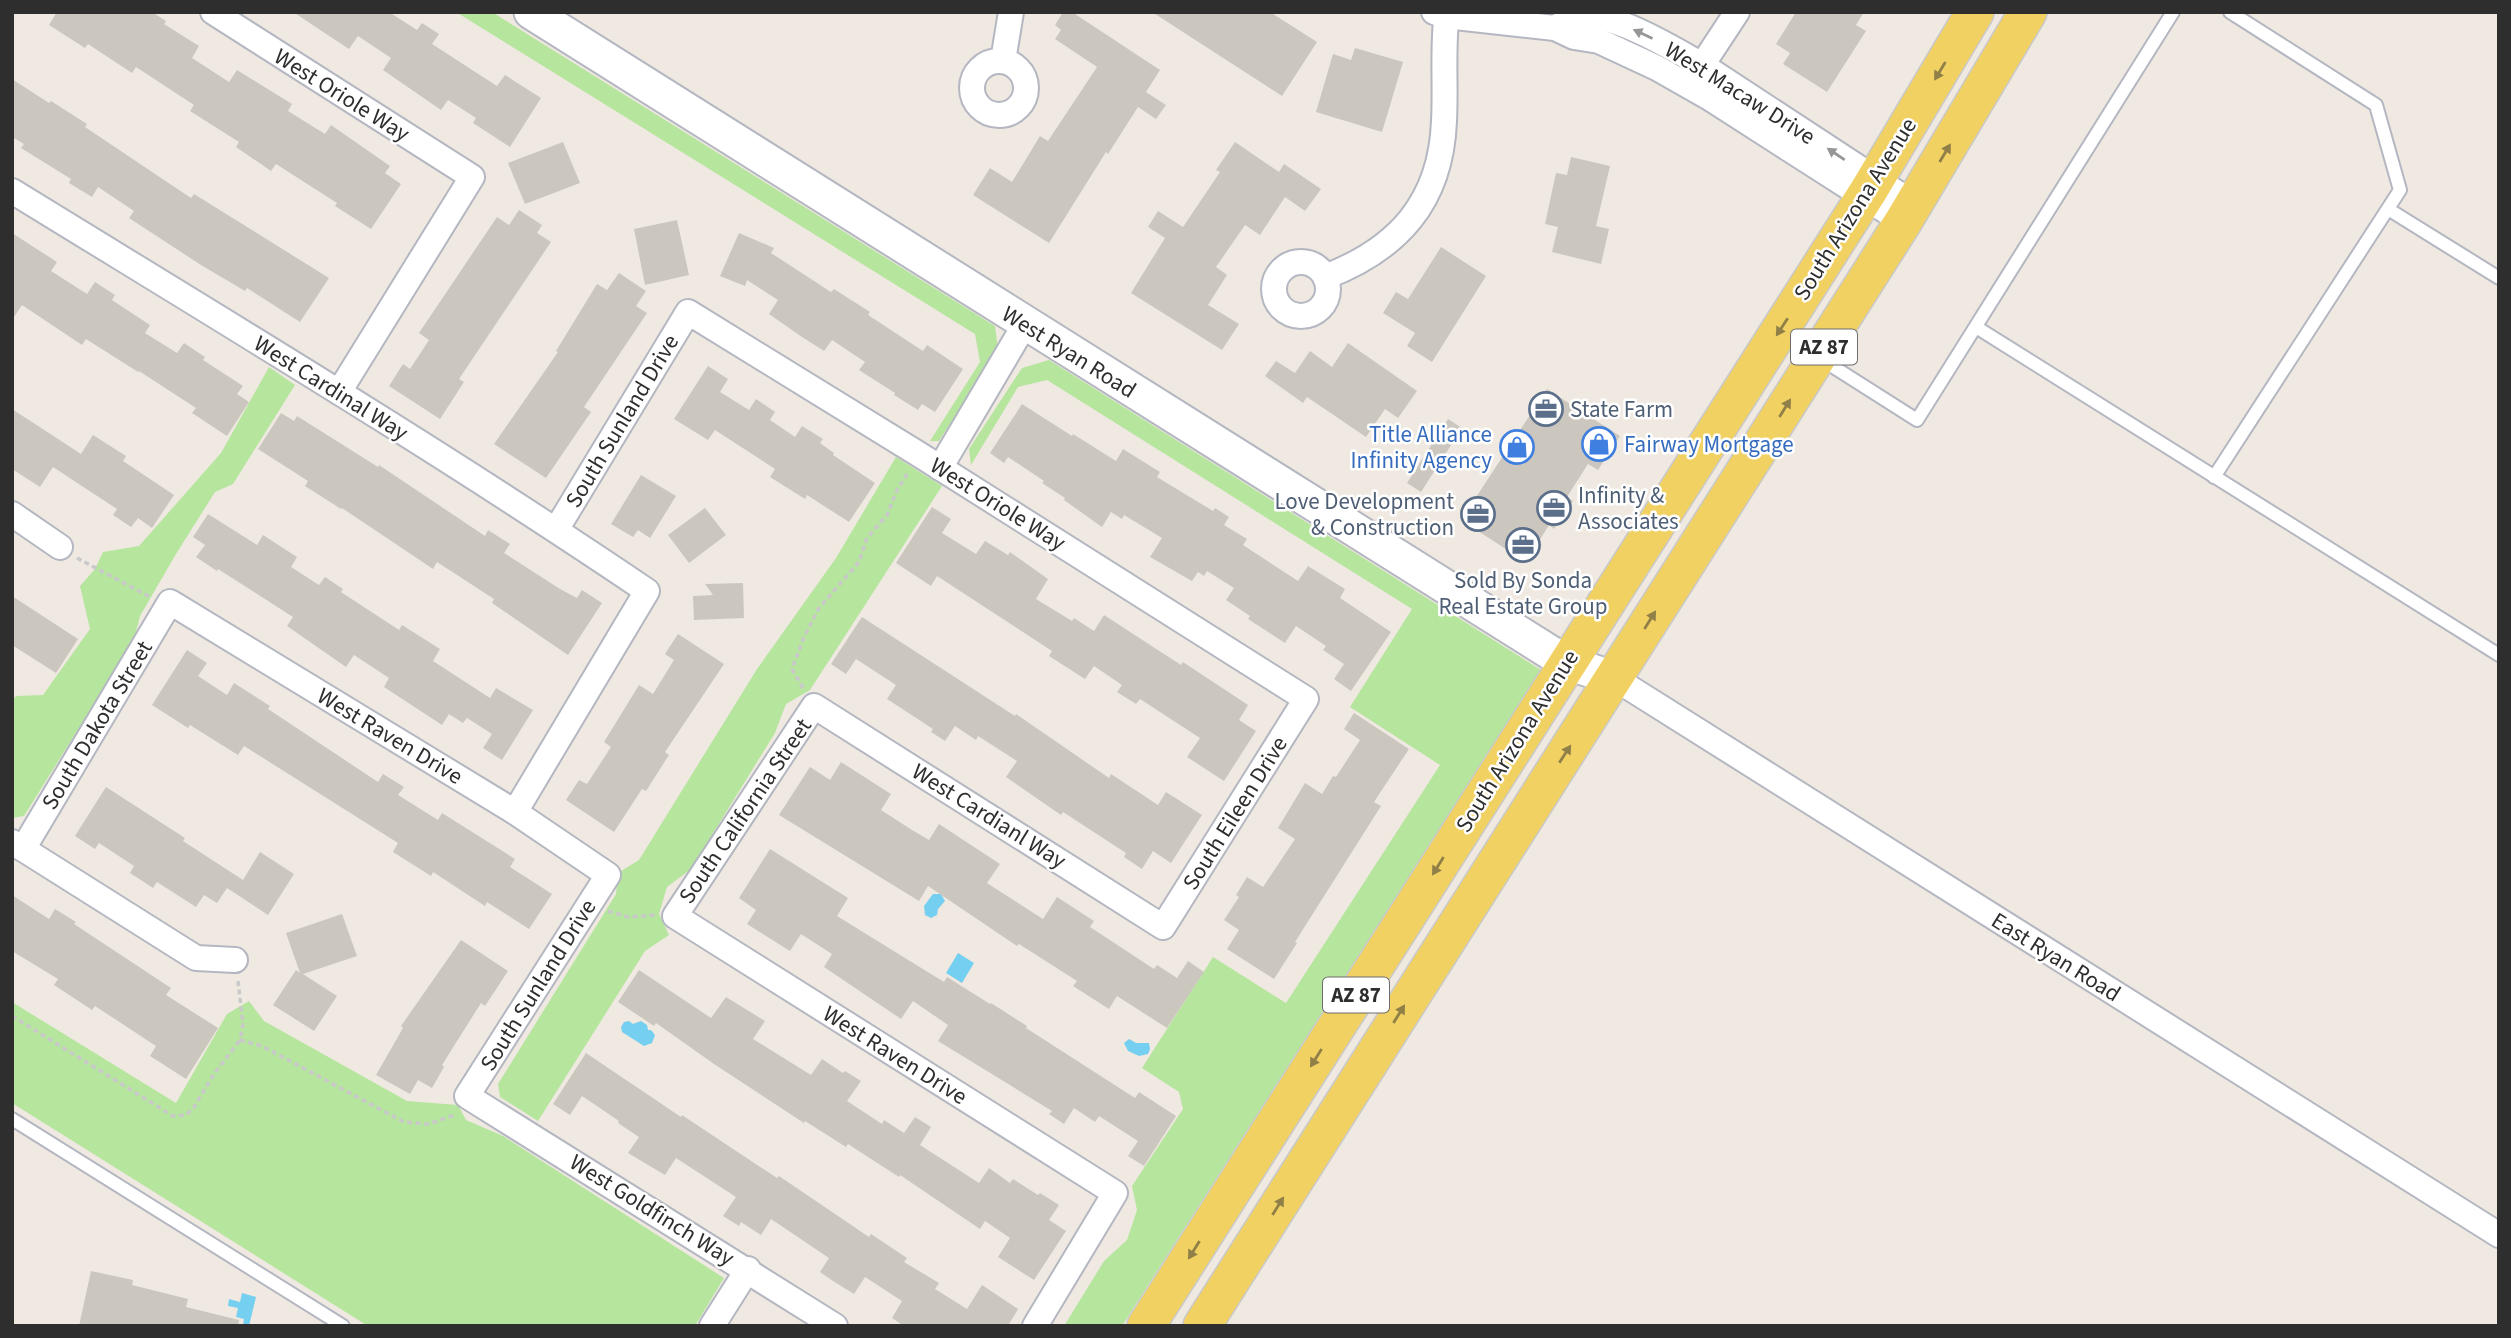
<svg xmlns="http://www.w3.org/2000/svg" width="2511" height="1338" viewBox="0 0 2511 1338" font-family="'Source Sans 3',sans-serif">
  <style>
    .green { fill: #b6e59e }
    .water { fill: #75cff0 }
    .building { fill: #cbc7bf }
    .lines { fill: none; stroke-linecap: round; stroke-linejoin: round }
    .lane-casing { stroke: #b4b7c1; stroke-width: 16 }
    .street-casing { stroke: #b4b7c1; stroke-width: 28 }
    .secondary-casing { stroke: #b4b7c1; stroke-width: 37 }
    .primary-casing { stroke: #c9c9c9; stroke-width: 40 }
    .path { stroke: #c9c9c9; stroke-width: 3.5; stroke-dasharray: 5 3.5; stroke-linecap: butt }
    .lane { stroke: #fff; stroke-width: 12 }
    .street { stroke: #fff; stroke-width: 24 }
    .secondary { stroke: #fff; stroke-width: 33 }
    .primary { stroke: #f2d163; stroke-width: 37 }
    .oneway { fill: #969696 }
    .oneway2 { fill: #908048 }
    .labels { text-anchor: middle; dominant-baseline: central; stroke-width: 5; stroke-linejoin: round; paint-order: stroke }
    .shield { fill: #fff; stroke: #6d6d6d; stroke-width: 2 }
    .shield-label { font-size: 21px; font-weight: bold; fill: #2e2e2e }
    .street-label { font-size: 23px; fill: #2e2e2e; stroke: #fff }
    .service-label { font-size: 23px; fill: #4e5e75; stroke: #fff; text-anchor: start }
    .shop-label { font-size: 23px; fill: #366cbe; stroke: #fff; text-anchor: end }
  </style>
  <rect width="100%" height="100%" fill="#efe9e1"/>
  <g class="green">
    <path d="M456 12H492L995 326 998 349 939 441H930L980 362 975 334Z"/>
    <path d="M1049 360 1541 670 1122 1326H1064L1104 1261 1127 1240 1137 1210 1132 1186 1183 1109 1179 1092 1142 1068 1213 957 1286 1003 1440 765 1350 707 1412 609 1047 380 1018 387 971 465 969 449 1022 368Z"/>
    <path d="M269 367 295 385 233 484 215 492 176 554 140 616 134 640 24 816 12 818V701L16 696 43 695 90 629 80 586 95 569 103 552 139 546 221 453Z"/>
    <path d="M896 457 942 486 810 690 786 704 775 733 691 869 667 887 659 914 669 935 645 951 538 1121 500 1097 498 1084 616 894 618 873 639 860 757 669 836 558Z"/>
    <path d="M249 1001 264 1021 407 1101 458 1105 466 1120 503 1136 724 1278 695 1326H368L12 1103V1002L176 1103 227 1014Z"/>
  </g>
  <g class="water">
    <path d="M933 894H941L945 901 938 909 937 915 931 918 925 915 924 906Z"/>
    <path d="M958 953 974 963 962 983 946 973Z"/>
    <path d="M629 1021 633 1024 641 1021 647 1025 648 1030H651L655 1035 652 1043 644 1046 622 1032 621 1027 624 1022Z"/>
    <path d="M1129 1039 1136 1043H1149L1150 1049 1148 1054 1139 1056 1128 1051 1124 1043Z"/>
    <path d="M242 1293 256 1297 249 1326 243 1325 244 1319 236 1317 238 1308 228 1306 229 1299 240 1302Z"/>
  </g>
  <g class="building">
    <path d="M57 12H152L166 21 164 24 199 46 192 58 229 82 237 70 292 104 288 111 325 134 331 125 390 166 385 173 401 184 371 229 335 206 337 203 276 164 271 171 236 147 239 142 190 111 194 105 136 67 132 73 88 44 85 48 49 25Z"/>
    <path d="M293 12H389L417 30 422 23 439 34 432 44 497 86 505 75 541 98 510 147 473 123 476 118 448 100 441 110 383 70 391 58 358 36 349 49Z"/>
    <path d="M1063 12H1072L1160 70 1146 92 1166 105 1156 119 1138 107 1108 154 1106 152 1049 243 973 195 990 168 1012 182 1040 136 1048 141 1097 67 1055 39 1061 30 1055 25Z"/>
    <path d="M1152 12H1270L1317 42 1282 96Z"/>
    <path d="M1796 12H1864L1856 25 1866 31 1827 92 1783 64 1790 53 1776 44Z"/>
    <path d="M1355 48 1403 62 1382 132 1316 112 1333 54 1351 60Z"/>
    <path d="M12 79 49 103 51 101 87 124 85 127 191 198 194 194 329 278 300 322 247 288 245 291 201 265 129 218 134 211 98 187 92 197 69 183 71 179 21 148 24 144 12 137Z"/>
    <path d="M563 142 580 183 525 204 508 163Z"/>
    <path d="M1235 142 1279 172 1284 164 1321 189 1305 211 1285 197 1260 235 1245 225 1216 267 1227 275 1208 305 1239 324 1222 350 1131 293 1165 238 1148 227 1158 211 1183 227 1220 172 1216 170Z"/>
    <path d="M1571 157 1610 166 1596 226 1609 229 1601 264 1552 252 1558 227 1545 224 1556 173 1567 175Z"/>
    <path d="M519 210 542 225 537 233 551 242 459 379 464 382 440 419 389 386 403 364 410 369 429 340 419 333 497 217 509 225Z"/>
    <path d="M677 220 689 275 645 285 634 229Z"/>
    <path d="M12 233 57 262 51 271 87 294 95 282 115 295 112 300 150 325 145 333 177 353 184 343 205 357 203 360 243 386 237 394 249 402 227 436 192 413 196 408 139 371 138 372 86 339 82 345 22 305 12 320Z"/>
    <path d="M739 233 774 248 771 253 831 292 834 289 870 312 868 315 923 351 927 345 963 369 935 412 922 404 918 410 894 395 895 393 859 370 865 362 832 340 824 351 802 337 769 314 778 300 747 280 745 286 720 276Z"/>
    <path d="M1441 247 1486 276 1432 362 1407 346 1415 333 1383 313 1396 292 1408 299Z"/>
    <path d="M619 273 646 291 636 306 647 313 584 407 591 412 546 478 494 444 558 352 556 351 597 284 607 290Z"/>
    <path d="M1348 343 1417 391 1398 418 1385 409 1366 437 1307 397 1303 403 1265 376 1276 361 1295 373 1310 351 1332 367Z"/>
    <path d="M708 366 728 379 720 392 749 410 756 399 775 412 770 420 795 437 802 426 823 439 820 443 834 453 833 455 875 483 849 522 807 495 805 499 770 477 775 469 715 430 708 440 674 419Z"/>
    <path d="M1547 389 1620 436 1598 470 1588 464 1567 497 1573 501 1554 529 1549 525 1526 562 1461 520Z"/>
    <path d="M1022 404 1072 436 1073 434 1116 461 1123 449 1160 472 1157 477 1213 511 1215 508 1229 517 1224 525 1247 539 1243 545 1298 581 1308 566 1345 589 1340 598 1391 632 1351 691 1334 679 1344 664 1323 650 1326 646 1296 626 1285 643 1248 619 1250 616 1226 600 1234 588 1207 571 1204 576 1198 572 1192 581 1150 557 1162 538 1124 515 1122 519 1111 512 1102 527 1064 500 1065 498 1042 483 1044 481 1008 457 1004 463 990 453Z"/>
    <path d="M12 409 81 454 93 435 126 456 123 461 174 495 152 528 138 518 131 527 113 515 117 509 53 467 40 487 12 469Z"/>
    <path d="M281 413 294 421 297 416 378 467 379 465 485 536 488 530 510 544 504 553 560 589 577 598 582 590 602 603 568 655 492 603 494 599 437 562 433 569 342 508 341 509 305 486 308 481 258 449Z"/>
    <path d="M1448 419 1462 428 1421 492 1407 483Z"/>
    <path d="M641 475 676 496 650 538 638 530 633 537 611 524Z"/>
    <path d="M932 507 951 519 942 533 976 554 985 541 1008 555 1010 552 1048 579 1036 599 1072 621 1074 618 1094 631 1104 615 1181 665 1183 662 1248 705 1239 720 1256 731 1224 781 1187 757 1200 738 1140 699 1136 704 1117 692 1122 685 1094 666 1085 679 1049 656 1052 651 937 576 931 586 896 563Z"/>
    <path d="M705 508 726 535 689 563 668 535Z"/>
    <path d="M208 514 257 545 263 535 297 557 291 567 319 585 325 577 343 589 341 592 399 630 402 625 440 649 433 661 490 698 496 688 533 710 502 760 483 748 492 734 467 718 463 723 449 714 442 725 384 687 389 678 354 655 346 667 287 626 293 617 218 569 217 571 196 557 205 545 193 537Z"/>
    <path d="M743 583 744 618 694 620 693 596 713 595 705 584Z"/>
    <path d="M12 596 78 639 56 673 12 645Z"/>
    <path d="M862 617 1015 716 1016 714 1109 778 1111 774 1158 805 1166 792 1202 815 1171 863 1153 851 1142 869 1124 857 1126 853 1063 812 1061 815 1006 777 1017 761 978 736 976 740 955 726 945 741 931 732 933 729 887 699 896 685 856 659 846 674 831 664Z"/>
    <path d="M678 634 724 664 665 752 669 755 646 791 642 789 614 832 566 800 579 780 587 784 611 747 604 742 639 685 653 694 674 660 665 654Z"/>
    <path d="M187 650 207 663 198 676 227 695 234 683 270 706 268 709 378 782 383 774 404 787 398 795 438 820 442 813 515 859 510 867 552 894 529 929 487 902 485 906 433 872 431 876 393 852 398 843 244 746 238 755 190 725 188 728 152 705Z"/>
    <path d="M1354 713 1409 749 1374 802 1381 806 1295 942 1297 943 1274 979 1227 949 1239 930 1224 920 1239 897 1236 895 1247 877 1263 887 1295 839 1278 828 1305 783 1322 794 1333 776 1336 777 1360 740 1344 729Z"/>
    <path d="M841 762 891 794 881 810 912 830 929 840 939 824 1000 864 987 883 1043 919 1057 897 1094 921 1090 927 1154 969 1157 965 1177 978 1188 961 1204 972 1167 1028 1117 996 1109 1009 1073 986 1077 981 1019 944 1017 946 928 886 919 901 779 815 810 767 830 780Z"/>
    <path d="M106 787 185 838 183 841 243 880 260 852 294 874 268 915 227 888 217 903 204 895 196 907 157 882 153 888 130 873 134 866 99 843 95 849 75 836Z"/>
    <path d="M770 849 848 898 837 916 944 982 947 977 990 1004 991 1003 1027 1026 1026 1028 1135 1098 1139 1092 1176 1116 1144 1166 1128 1156 1138 1141 1099 1116 1095 1122 1074 1108 1064 1124 1049 1114 1052 1111 938 1041 948 1025 913 1001 901 1019 824 967 832 954 801 934 790 951 747 924 756 910 739 898Z"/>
    <path d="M12 895 49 919 55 909 76 922 74 924 171 988 166 995 218 1028 186 1079 150 1056 156 1046 95 1006 92 1010 54 985 58 979 12 951Z"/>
    <path d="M342 914 357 956 303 974 337 996 314 1031 273 1005 296 970 300 973 286 933Z"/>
    <path d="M461 940 508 971 485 1006 481 1003 442 1065 444 1067 432 1088 418 1080 410 1094 376 1075 403 1028 401 1026Z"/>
    <path d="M639 970 711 1018 726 997 765 1021 753 1039 811 1075 822 1059 843 1073 845 1071 861 1081 847 1101 882 1124 884 1120 904 1133 915 1117 931 1127 920 1145 979 1183 989 1168 1010 1183 1013 1179 1038 1195 1040 1193 1059 1205 1049 1220 1066 1231 1034 1280 998 1257 1010 1238 985 1221 980 1229 900 1175 899 1177 848 1144 846 1147 805 1121 804 1123 714 1064 656 1023 654 1026 618 1002Z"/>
    <path d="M586 1053 681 1117 682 1115 777 1178 779 1176 869 1237 871 1234 907 1258 904 1262 939 1283 935 1289 967 1309 982 1285 1018 1309 1008 1326H904L892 1318 902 1301 865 1277 854 1294 833 1281 820 1272 829 1258 771 1219 761 1235 741 1222 739 1226 723 1216 736 1197 676 1158 665 1175 628 1153 639 1137 618 1123 619 1121 582 1096 570 1115 553 1104Z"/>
    <path d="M91 1271 133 1280 132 1285 188 1299 186 1307 239 1320 238 1326H79Z"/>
  </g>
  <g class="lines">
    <g class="lane-casing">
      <g id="lane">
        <path d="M2388 209 2499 278"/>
        <path d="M1976 327 2499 655"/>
        <path d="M1821 359 1917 420 2173 12"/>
        <path d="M2214 477 2400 190 2376 105 2230 12"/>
        <path d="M12 1119 343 1326"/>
      </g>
    </g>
    <g class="street-casing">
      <g id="street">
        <path d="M213 12 472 177 339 392"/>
        <path d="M1434 12 1446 16 1555 28 1574 37 1599 41 1657 68 1708 97 1903 222"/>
        <path d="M1555 28C1562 24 1572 17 1580 16 1615 13 1672 48 1702 65L1914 204"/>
        <path d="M1003 61 1011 12"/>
        <circle cx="999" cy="88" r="27"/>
        <path d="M1693 79 1737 12"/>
        <path d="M12 191C225 322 440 451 647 591L515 812"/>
        <circle cx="1301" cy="289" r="27"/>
        <path d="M1325 277C1398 249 1441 202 1444 121 1446 85 1442 47 1447 12"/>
        <path d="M940 468 1025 324"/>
        <path d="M12 514 60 547"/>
        <path d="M556 530 688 312 920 455 1306 699 1163 927 814 706 675 916 1115 1193 1035 1326"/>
        <path d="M1614 678 2499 1235"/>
        <path d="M12 842 196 958 235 960"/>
        <path d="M23 849 170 602 515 812 608 875 467 1096 835 1326"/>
        <path d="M712 1326 748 1269"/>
      </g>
    </g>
    <g class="secondary-casing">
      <path id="secondary" d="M531 12 1567 663 1614 678"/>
    </g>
    <g class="primary-casing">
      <g id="primary">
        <path d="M1146 1326 1869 190 1975 12"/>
        <path d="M1202 1326 1903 222 2028 12"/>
      </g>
    </g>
    <g class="path">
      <path d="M77 558 150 597"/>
      <path d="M803 688 792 669 804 637 819 608 859 562 867 538 887 515 897 490 909 471"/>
      <path d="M608 911 628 917 655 915"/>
      <path d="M238 981 243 1024 240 1040 262 1046 404 1122 428 1124 455 1115"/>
      <path d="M12 1016 173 1116 186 1115 194 1107 214 1074 240 1040"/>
    </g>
    <use href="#lane" class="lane"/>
    <use href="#street" class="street"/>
    <use href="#secondary" class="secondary"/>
    <use href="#primary" class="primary"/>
  </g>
  <defs><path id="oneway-solid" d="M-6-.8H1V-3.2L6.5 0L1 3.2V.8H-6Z" transform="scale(1.75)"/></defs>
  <g class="oneway">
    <use href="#oneway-solid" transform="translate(1643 34) rotate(-155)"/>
    <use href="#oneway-solid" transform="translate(1836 154) rotate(-146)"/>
  </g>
  <g class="oneway2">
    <use href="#oneway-solid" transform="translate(1940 71) rotate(121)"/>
    <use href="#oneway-solid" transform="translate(1945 153) rotate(-59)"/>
    <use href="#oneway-solid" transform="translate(1782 327) rotate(123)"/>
    <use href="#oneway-solid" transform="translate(1785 408) rotate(-58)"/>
    <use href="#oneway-solid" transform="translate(1650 620) rotate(-58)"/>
    <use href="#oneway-solid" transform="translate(1565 754) rotate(-57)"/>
    <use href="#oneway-solid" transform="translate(1438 866) rotate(122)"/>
    <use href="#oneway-solid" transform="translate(1399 1014) rotate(-58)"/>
    <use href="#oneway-solid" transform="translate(1316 1058) rotate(122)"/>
    <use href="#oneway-solid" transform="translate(1278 1206) rotate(-58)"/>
    <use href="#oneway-solid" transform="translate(1194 1250) rotate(122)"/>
  </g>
  <defs>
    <g id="office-ring" transform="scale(1.75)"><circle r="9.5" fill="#fff" stroke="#5c6f8a" stroke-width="1.5"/><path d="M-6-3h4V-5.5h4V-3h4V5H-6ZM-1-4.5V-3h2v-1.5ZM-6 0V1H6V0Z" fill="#5c6f8a"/></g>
    <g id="shop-ring" transform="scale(1.75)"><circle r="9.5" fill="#fff" stroke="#3f7fe0" stroke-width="1.5"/><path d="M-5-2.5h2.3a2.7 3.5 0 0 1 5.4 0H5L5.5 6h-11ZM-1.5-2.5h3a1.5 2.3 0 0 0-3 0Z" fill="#3f7fe0"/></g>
  </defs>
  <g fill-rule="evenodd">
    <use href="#office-ring" x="1546" y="409"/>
    <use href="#shop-ring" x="1599" y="444"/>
    <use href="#shop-ring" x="1517" y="447"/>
    <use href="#office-ring" x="1554" y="508"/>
    <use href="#office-ring" x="1478" y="514"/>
    <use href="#office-ring" x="1523" y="545"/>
  </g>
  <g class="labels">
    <g class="shield">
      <rect x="1791" y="329.5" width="66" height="35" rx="5"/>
      <rect x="1323" y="977.5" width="66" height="35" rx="5"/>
    </g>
    <g class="shield-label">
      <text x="1824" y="347">AZ 87</text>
      <text x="1356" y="995">AZ 87</text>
    </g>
    <g class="street-label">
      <text transform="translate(1740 93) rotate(32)">West Macaw Drive</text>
      <text transform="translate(342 95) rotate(32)">West Oriole Way</text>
      <text transform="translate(1855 209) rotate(-58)">South Arizona Avenue</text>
      <text transform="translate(1069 352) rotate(32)">West Ryan Road</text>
      <text transform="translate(331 388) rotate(32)">West Cardinal Way</text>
      <text transform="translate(622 421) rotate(-59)">South Sunland Drive</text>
      <text transform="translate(998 504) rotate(32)">West Oriole Way</text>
      <text transform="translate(97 725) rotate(-59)">South Dakota Street</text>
      <text transform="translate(390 736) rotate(31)">West Raven Drive</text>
      <text transform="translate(1517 741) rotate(-58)">South Arizona Avenue</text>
      <text transform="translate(745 811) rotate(-56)">South California Street</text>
      <text transform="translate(1235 813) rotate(-58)">South Eileen Drive</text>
      <text transform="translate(989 816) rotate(32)">West Cardianl Way</text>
      <text transform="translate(2056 957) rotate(32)">East Ryan Road</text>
      <text transform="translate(538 985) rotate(-58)">South Sunland Drive</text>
      <text transform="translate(895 1055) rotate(32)">West Raven Drive</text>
      <text transform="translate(652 1210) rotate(32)">West Goldfinch Way</text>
    </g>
    <g class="service-label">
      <text x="1570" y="409">State Farm</text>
      <text x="1578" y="495">Infinity &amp;<tspan x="1578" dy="26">Associates</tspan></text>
      <text x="1454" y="501" text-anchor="end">Love Development<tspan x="1454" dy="26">&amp; Construction</tspan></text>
      <text x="1523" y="580" text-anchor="middle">Sold By Sonda<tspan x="1523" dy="26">Real Estate Group</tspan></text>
    </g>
    <g class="shop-label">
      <text x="1492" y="434">Title Alliance<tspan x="1492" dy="26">Infinity Agency</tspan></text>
      <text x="1624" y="444" text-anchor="start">Fairway Mortgage</text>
    </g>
  </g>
  <rect width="2511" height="1338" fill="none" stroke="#2e2e2e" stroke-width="28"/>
</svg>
